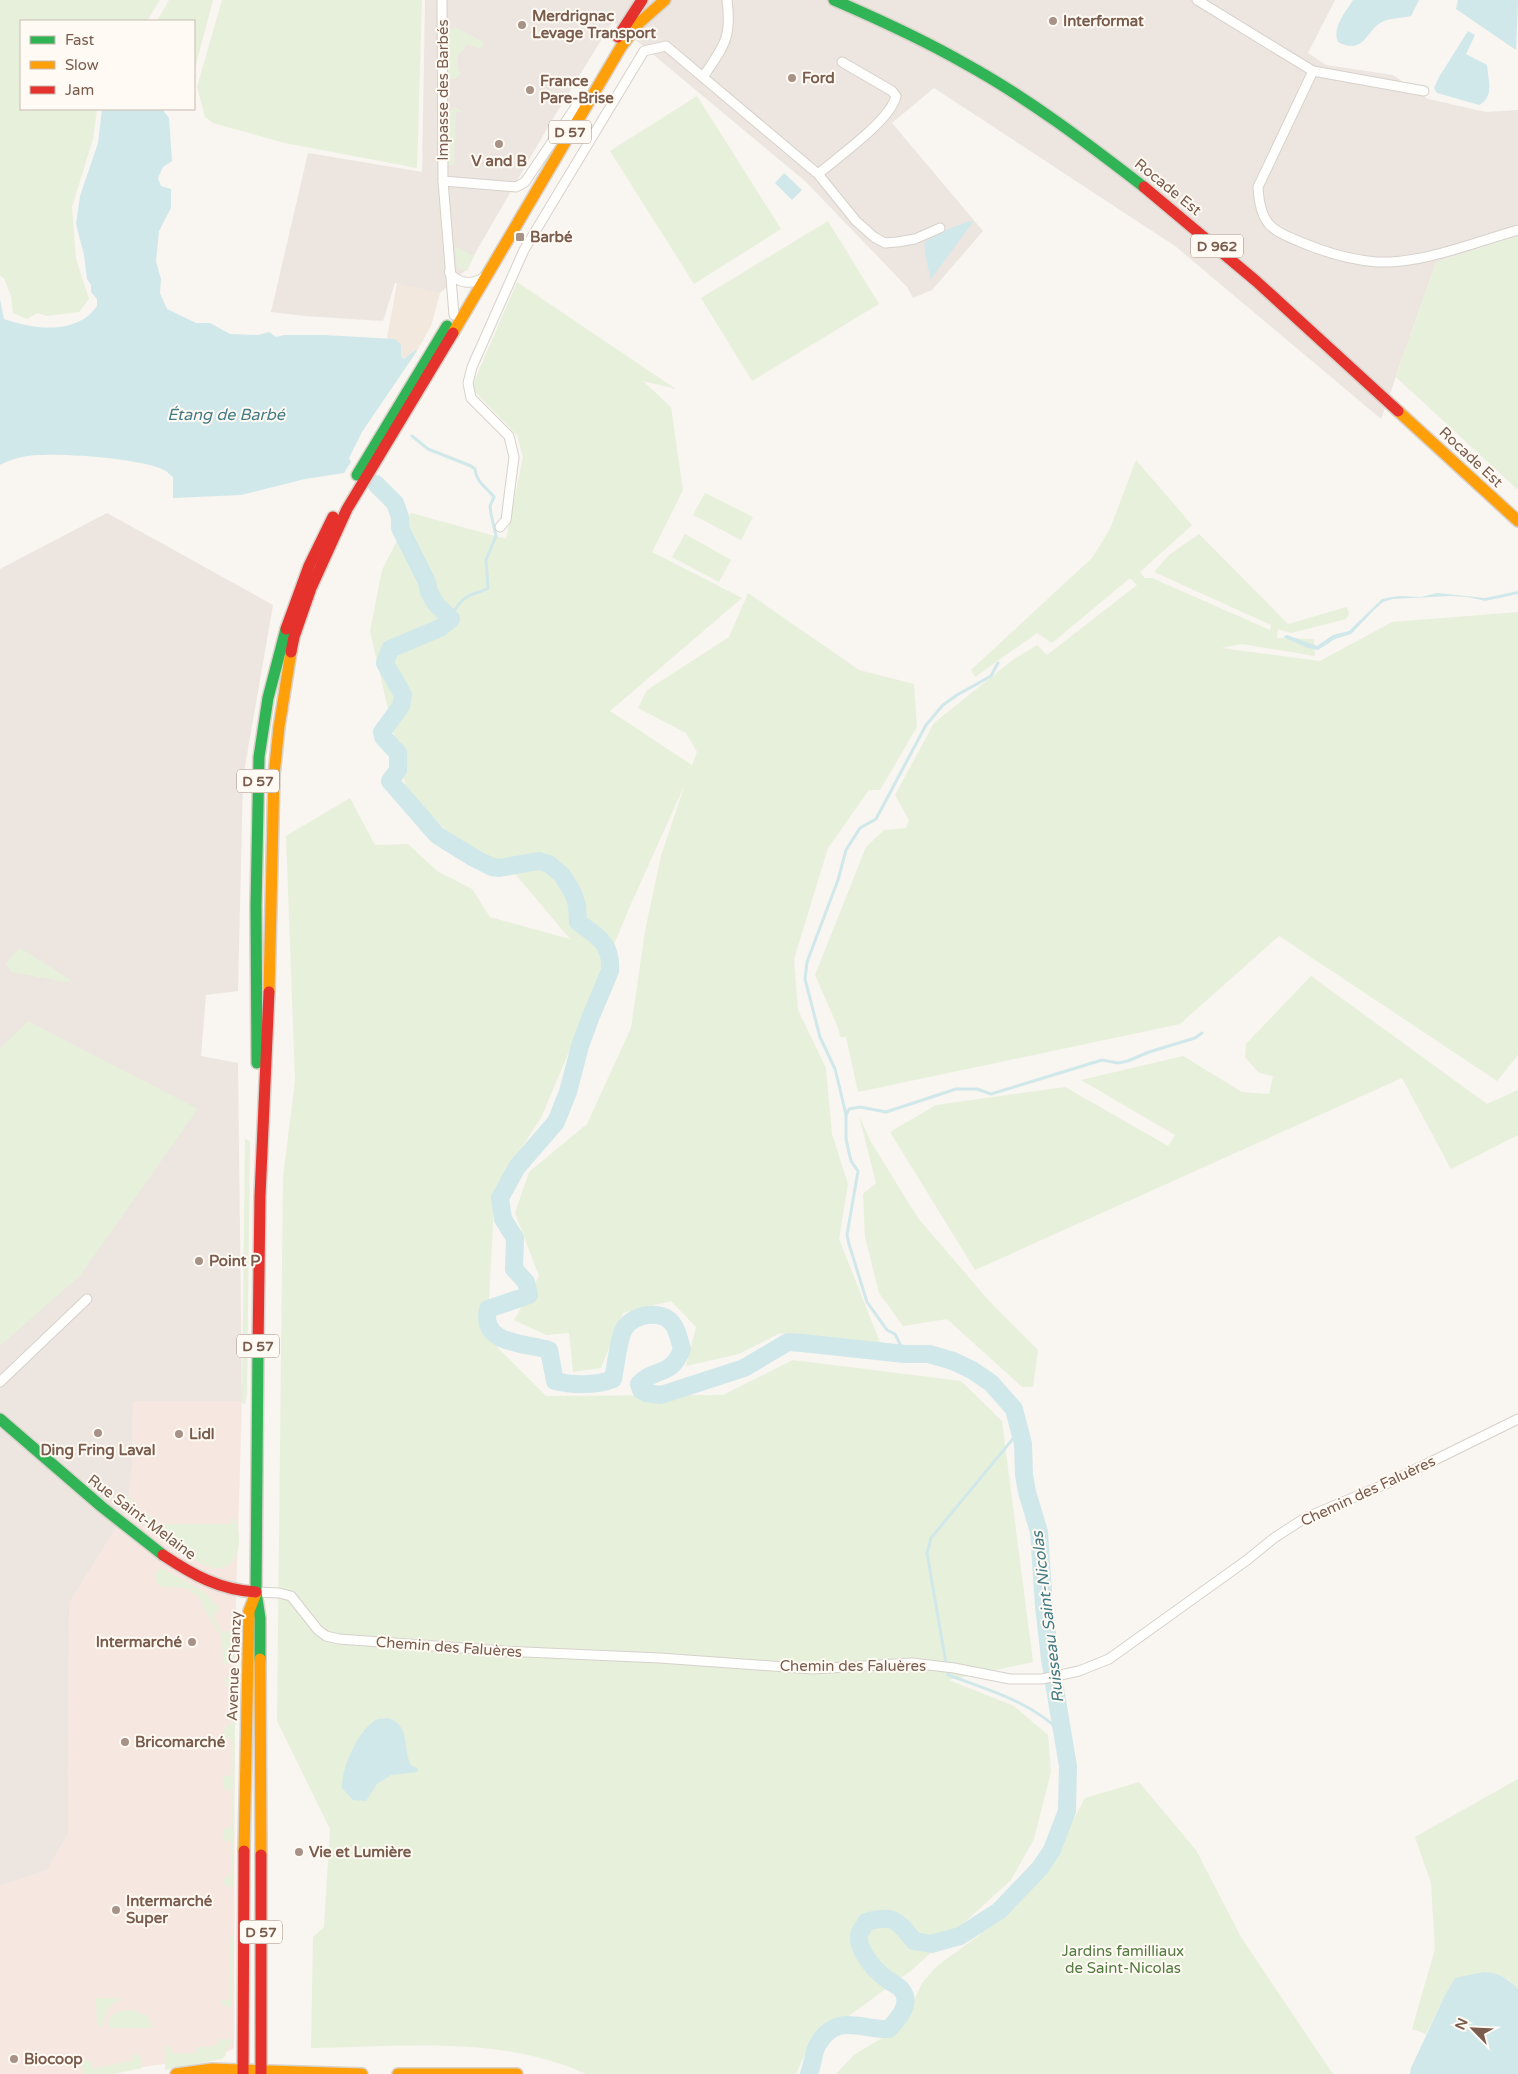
<svg xmlns="http://www.w3.org/2000/svg" width="1518" height="2074" viewBox="0 0 1518 2074" font-family="'Varela Round',sans-serif">
  <style>
    .residential { fill: #f2e8de }
    .commercial { fill: #f6e8e1 }
    .industrial { fill: #ede5e0 }
    .green { fill: #e7f0db }
    .water { fill: #d0e8ea }
    .lines { fill: none; stroke-linecap: round; stroke-linejoin: round }
    .stream { stroke: #d0e8ea; stroke-width: 3 }
    .river { stroke: #d0e8ea; stroke-width: 18 }
    .street-casing { stroke: #d7d1cb; stroke-width: 11 }
    .fast-casing { stroke: #d9d2cb; stroke-width: 14 }
    .slow-casing { stroke: #d9d2cb; stroke-width: 14 }
    .jam-casing { stroke: #d9d2cb; stroke-width: 14 }
    .street { stroke: #fefefd; stroke-width: 9 }
    .fast { stroke: #30b455; stroke-width: 11 }
    .slow { stroke: #ff9f0a; stroke-width: 11 }
    .jam { stroke: #e5322d; stroke-width: 11 }
    .poi-dot { fill: #a69286; stroke: #fffaf3; stroke-width: 2 }
    .labels { text-anchor: middle; dominant-baseline: central; stroke-width: 4; stroke-linejoin: round; paint-order: stroke }
    .shield { fill: #fffaf3; stroke: #a28b7f; stroke-width: 1 }
    .shield-label { font-size: 14px; font-weight: bold; fill: #7a5c4d }
    .poi-label { font-size: 15px; font-weight: bold; fill: #7a5c4d; stroke: #fffaf3; text-anchor: start }
    .street-label { font-size: 15px; fill: #7a5c4d; stroke: #fffaf3 }
    .park-label { font-size: 15px; fill: #537a41; stroke: #fffaf3 }
    .water-label { font-size: 16px; font-style: italic; fill: #437c86; stroke: #fffaf3 }
  </style>
  <rect width="100%" height="100%" fill="#f9f5f0"/>
  <path class="residential" d="M397 283 440 293 431 326 417 351 414 350 405 359 401 356V344L387 338Z"/>
  <path class="commercial" d="M133 1401H242L235 1635 234 2048 220 2056 94 2074H0V1886L47 1870 68 1834 69 1603 127 1510 132 1467Z"/>
  <g class="industrial">
    <path d="M425 0H1335L1308 53 1326 65 1393 75 1428 99 1486 112 1518 110V236L1436 262 1381 419 1175 246 934 88 892 123 983 231 932 290 913 298 907 287 806 182 613 21 552 120 465 271 440 293 395 283 383 321 305 316 271 312 308 153 422 172Z"/>
    <path d="M107 513 273 605 243 778 238 991 206 995 201 1056 238 1063 242 1401H133L132 1467 127 1510 69 1603 68 1834 47 1870 0 1886V569Z"/>
  </g>
  <g class="green">
    <path d="M0 0H160L147 21H21V109H97L93 139 72 207 76 259 89 299 79 312 47 316 37 313 27 319 13 313 11 296 4 278 0 276Z"/>
    <path d="M169 0H213L194 72V21H157Z"/>
    <path d="M222 0H422L417 168 285 143 213 123 205 117 197 87Z"/>
    <path d="M455 27 484 42 481 49 466 44 463 51 458 55V68L461 74 455 79 449 78 447 74V34L452 28Z"/>
    <path d="M697 96 781 229 694 284 610 151Z"/>
    <path d="M455 107 464 112H456L454 165H448L447 112Z"/>
    <path d="M828 221 879 304 752 381 701 298Z"/>
    <path d="M1518 236V490L1396 377 1436 262Z"/>
    <path d="M455 246 474 256 467 271 457 268Z"/>
    <path d="M517 282 676 389 643 381 671 407 683 490 652 552 742 598 610 711 692 765 697 752 686 733 638 708 647 690 729 637 748 593 859 670 914 684 917 727 880 790H869L828 848 794 959 798 1010 826 1068 832 1134 848 1184 839 1239 881 1345 780 1333 739 1354 686 1366 696 1327 671 1301 623 1313 601 1368 573 1372 569 1333 546 1335 514 1320 539 1276 515 1213 529 1172 587 1124 631 1028 645 931 661 856 685 784 631 904 541 1118 495 1188 487 1337 546 1396 723 1395 793 1360 961 1381 1002 1421 1033 1662 949 1680 1014 1706 1048 1735 1051 1772 1034 1839 1011 1880 913 1969 809 2045 796 2074H586C503 2035 400 2047 311 2048L313 1937 324 1927 330 1829 277 1721 283 1177 295 1080 286 836 350 798 375 845 408 844 437 871 472 889 490 917 570 939 516 875 458 842 407 791 370 631 382 570 411 513 506 539 523 457 517 435 474 391 473 384Z"/>
    <path d="M1136 460 1192 525 1140 572 1145 578H1152L1270 630 1271 625 1154 572 1169 555 1199 534 1288 624 1347 607 1349 614 1346 619 1291 633 1278 629 1277 638 1314 639 1315 656 1242 644 1221 648 1320 661 1392 622 1518 612V1055L1497 1081 1279 936 1180 1024 858 1092 846 1037H840L839 1030 815 975 866 847 884 830 906 828 909 820 895 795 934 723 1014 659 1037 645 1047 655 1137 585 1130 578 1052 643 1037 633 975 677 971 670 1092 558 1110 529Z"/>
    <path d="M705 493 753 517 741 540 693 515Z"/>
    <path d="M685 534 731 560 719 582 672 557Z"/>
    <path d="M18 949H22L72 981 65 982 11 972 6 964Z"/>
    <path d="M1311 976 1487 1104 1518 1090V1135L1451 1169 1402 1078 975 1270 890 1132 936 1105 1065 1087 1168 1146 1175 1135 1081 1080 1183 1056 1242 1092 1269 1094 1273 1076 1259 1073 1245 1057 1246 1044Z"/>
    <path d="M28 1021 198 1109 80 1276 0 1346V1048Z"/>
    <path d="M859 1116 871 1142 918 1218 990 1302 1038 1350 1033 1387H1022L947 1319 903 1326 879 1293 865 1237 863 1194 876 1183Z"/>
    <path d="M245 1139 250 1141 247 1394 245 1404 242 1403V1401Z"/>
    <path d="M123 1496 132 1498 136 1511 153 1517V1524H231V1518H233C234 1521 238 1525 238 1528 243 1554 231 1578 202 1564L120 1507 118 1502Z"/>
    <path d="M159 1569H164L207 1594 220 1609 213 1616 222 1633 229 1630 236 1652 233 1888 223 1883V1879L231 1875 232 1841H224V1828H232L231 1790H224V1776H231L232 1739 224 1738 225 1725H232L233 1687 225 1686V1677H234V1664L223 1663 222 1638 203 1607 200 1598 186 1588 162 1587C154 1584 152 1574 159 1569Z"/>
    <path d="M1518 1779V1989L1508 1979 1455 1978 1445 1995 1426 2034 1412 2029 1435 1949 1431 1883 1415 1837Z"/>
    <path d="M1139 1782 1196 1850 1241 1937 1333 2074H836L854 2055 903 2025 922 1983 937 1966 978 1936 1043 1877 1085 1798Z"/>
    <path d="M230 1935 233 1937 232 2009 222 2004V2000H229Z"/>
    <path d="M96 1998H121L120 2001C106 2004 105 2017 102 2028L97 2024Z"/>
    <path d="M133 2010 148 2016 153 2028H109C105 2013 121 2010 133 2010Z"/>
    <path d="M220 2039H230L232 2041 225 2051 226 2055 222 2059 165 2070V2046H171V2054L196 2053 197 2047 216 2046Z"/>
    <path d="M131 2053 140 2056 142 2068 114 2074H83L82 2065 83 2061 90 2060 93 2069 133 2060Z"/>
  </g>
  <g class="water">
    <path d="M1353 0H1419L1411 16C1402 18 1392 18 1384 21 1366 28 1366 56 1338 42 1332 27 1345 13 1353 0Z"/>
    <path d="M1458 0H1518L1516 50 1456 9Z"/>
    <path d="M1468 31 1475 35 1466 54 1487 65C1488 80 1495 97 1479 105L1437 93 1434 88 1439 77Z"/>
    <path d="M102 109H162L169 118 172 161 163 167 158 178 161 186 171 189V208L159 231 156 261 161 279 160 293 167 309 196 323H210L230 334 258 335 269 332 276 337 284 335H324L395 339 401 344V356L404 359 415 350 417 351 362 432 349 458 351 462 344 473 305 479 241 495 173 498V477C170 475 167 471 164 470 141 458 47 451 22 457 14 459 7 461 0 465V299L4 319C33 329 76 336 97 306V299L91 292V285L87 279 84 255 76 224 80 196 98 143Z"/>
    <path d="M784 173 802 190 792 200 775 183Z"/>
    <path d="M972 221 973 222 931 279C929 273 923 247 925 243 930 236 964 222 972 221Z"/>
    <path d="M1518 591V594L1485 601 1468 597 1451 596 1393 599 1383 602 1374 610 1351 634 1335 639 1318 650 1308 648 1283 637 1287 635 1317 646 1333 635 1349 631 1382 599 1398 596 1421 597 1437 593 1485 598Z"/>
    <path d="M387 1718C411 1724 402 1748 411 1765L418 1769 417 1772 391 1775 377 1784 366 1801 353 1800 342 1788C341 1769 358 1730 376 1720 379 1718 383 1719 387 1718Z"/>
    <path d="M1484 1972C1499 1973 1507 1978 1518 1989V2074H1410L1411 2068 1445 1995 1455 1978Z"/>
  </g>
  <g class="lines">
    <g class="stream">
      <path d="M412 436 428 449 471 466 475 469C476 482 487 488 494 497L490 506 491 514 496 536 486 560 488 588C484 591 482 591 476 593 462 597 456 606 451 619"/>
      <path d="M846 1115 849 1109 860 1107 886 1112 956 1089H977L991 1094 1102 1060 1118 1063 1128 1061 1149 1052 1195 1038 1202 1033"/>
      <path d="M905 1354 895 1334 887 1330 867 1302 849 1244 847 1235 858 1171 851 1161 846 1139V1115L839 1085 835 1069 820 1037 805 979 807 962 838 880 846 850 860 828 876 819 926 725 943 705 957 695 991 676 998 663"/>
      <path d="M1021 1429 931 1538 927 1553 948 1675C989 1690 1032 1702 1063 1734"/>
    </g>
    <path class="river" d="M376 484 395 503 400 517V528L427 582 429 592 436 604 451 619 440 628 390 649 385 663 403 695 401 706 382 732 383 737 398 753V770L390 781 437 835 474 858 492 867 499 868 539 861 549 864 562 875 573 893 577 905 578 922C597 936 612 943 610 971L591 1016 580 1046 568 1092 556 1122 517 1167 500 1198 503 1219 515 1238 514 1269 526 1282 529 1295 488 1309C480 1345 526 1343 549 1350L555 1381C571 1385 597 1386 613 1379 616 1365 618 1341 624 1329 633 1314 661 1309 672 1323 678 1330 679 1340 682 1349 672 1377 653 1368 639 1384L641 1390 646 1393 661 1395 744 1368 788 1342 802 1343 905 1354H929L953 1361 972 1370 991 1383 1014 1409 1023 1444 1024 1475 1027 1492 1039 1532 1044 1606 1050 1659 1068 1766 1067 1811 1052 1850 1040 1868 999 1911 960 1936 931 1944 914 1941C897 1920 894 1914 866 1922 865 1925 862 1929 860 1932 854 1948 876 1972 888 1980 892 1983 897 1985 901 1989 913 2003 899 2018 889 2029 861 2030 837 2012 818 2044 813 2052 813 2065 809 2074"/>
    <g class="street-casing">
      <g id="street">
        <path d="M442 0 443 181 454 315"/>
        <path d="M1197 0 1313 71 1258 187C1260 225 1271 230 1303 243 1327 253 1352 260 1377 262 1422 264 1475 242 1518 230"/>
        <path d="M1313 71 1424 91"/>
        <path d="M703 77C724 46 732 38 727 0"/>
        <path d="M818 174C838 157 891 120 896 96L892 91 842 62"/>
        <path d="M443 181 516 187 525 182 579 102"/>
        <path d="M449 272C459 285 473 285 486 276"/>
        <path d="M500 527 506 520 514 457 509 436 471 398 468 383 472 367 524 250 644 51 666 46 818 174 856 221 874 237 885 243 897 242 915 239 940 228"/>
        <path d="M0 1382 87 1299"/>
        <path d="M256 1592 279 1593 291 1596 318 1630 326 1636 339 1639 504 1651 660 1658 813 1669 912 1663 954 1668 1010 1679H1042L1079 1671 1109 1659 1247 1560 1274 1538 1305 1518 1388 1483 1518 1419"/>
      </g>
    </g>
    <g class="fast-casing">
      <g id="fast">
        <path d="M834 0C878 19 922 39 964 63 1028 98 1087 143 1144 187"/>
        <path d="M357 475 447 326"/>
        <path d="M257 1063 256 906 259 757 268 698 286 629"/>
        <path d="M258 1348 256 1592 260 1618V1659"/>
        <path d="M0 1419 102 1507 163 1555"/>
      </g>
    </g>
    <g class="slow-casing">
      <g id="slow">
        <path d="M453 333 621 47 639 23 665 0"/>
        <path d="M1398 411 1518 521"/>
        <path d="M269 992 274 775 279 727 291 652"/>
        <path d="M260 1659 261 1855"/>
        <path d="M244 1851 249 1611 256 1593"/>
        <path d="M176 2074 212 2069 362 2074"/>
        <path d="M398 2074H517"/>
      </g>
    </g>
    <g class="jam-casing">
      <g id="jam">
        <path d="M618 37 642 0"/>
        <path d="M1144 187 1256 281 1398 411"/>
        <path d="M286 629 309 566 333 517"/>
        <path d="M291 652 294 637 311 588 347 509 453 333"/>
        <path d="M258 1348 260 1196 269 992"/>
        <path d="M163 1555C193 1575 220 1590 256 1592"/>
        <path d="M261 1855V2074"/>
        <path d="M243 2074 244 1851"/>
      </g>
    </g>
    <use href="#street" class="street"/>
    <use href="#fast" class="fast"/>
    <use href="#slow" class="slow"/>
    <use href="#jam" class="jam"/>
  </g>
  <g class="poi-dot">
    <circle cx="1053" cy="21" r="5"/>
    <circle cx="522" cy="25" r="5"/>
    <circle cx="792" cy="78" r="5"/>
    <circle cx="530" cy="90" r="5"/>
    <circle cx="499" cy="144" r="5"/>
    <rect x="515" y="232" width="10" height="10" rx="2.5"/>
    <circle cx="199" cy="1261" r="5"/>
    <circle cx="98" cy="1433" r="5"/>
    <circle cx="179" cy="1434" r="5"/>
    <circle cx="192" cy="1642" r="5"/>
    <circle cx="125" cy="1742" r="5"/>
    <circle cx="299" cy="1852" r="5"/>
    <circle cx="116" cy="1910" r="5"/>
    <circle cx="14" cy="2059" r="5"/>
  </g>
  <g class="labels">
    <g class="shield">
      <rect x="549" y="120.5" width="42" height="23" rx="4"/>
      <rect x="1191" y="234.5" width="52" height="23" rx="4"/>
      <rect x="237" y="769.5" width="42" height="23" rx="4"/>
      <rect x="237" y="1334.5" width="42" height="23" rx="4"/>
      <rect x="240" y="1920.5" width="42" height="23" rx="4"/>
    </g>
    <g class="shield-label">
      <text x="570" y="132">D 57</text>
      <text x="1217" y="246">D 962</text>
      <text x="258" y="781">D 57</text>
      <text x="258" y="1346">D 57</text>
      <text x="261" y="1932">D 57</text>
    </g>
    <g class="poi-label">
      <text x="532" y="16">Merdrignac<tspan x="532" dy="17">Levage Transport</tspan></text>
      <text x="1063" y="21">Interformat</text>
      <text x="802" y="78">Ford</text>
      <text x="540" y="81">France<tspan x="540" dy="17">Pare-Brise</tspan></text>
      <text x="499" y="161" text-anchor="middle">V and B</text>
      <text x="530" y="237">Barbé</text>
      <text x="209" y="1261">Point P</text>
      <text x="189" y="1434">Lidl</text>
      <text x="98" y="1450" text-anchor="middle">Ding Fring Laval</text>
      <text x="182" y="1642" text-anchor="end">Intermarché</text>
      <text x="135" y="1742">Bricomarché</text>
      <text x="309" y="1852">Vie et Lumière</text>
      <text x="126" y="1901">Intermarché<tspan x="126" dy="17">Super</tspan></text>
      <text x="24" y="2059">Biocoop</text>
    </g>
    <g class="street-label">
      <text transform="translate(443 90) rotate(-90)">Impasse des Barbés</text>
      <text transform="translate(1168 187) rotate(39)">Rocade Est</text>
      <text transform="translate(1471 457) rotate(43)">Rocade Est</text>
      <text transform="translate(1368 1491) rotate(-25)">Chemin des Faluères</text>
      <text transform="translate(142 1517) rotate(37)">Rue Saint-Melaine</text>
      <text transform="translate(449 1647) rotate(4)">Chemin des Faluères</text>
      <text transform="translate(234 1666) rotate(-88)">Avenue Chanzy</text>
      <text x="853" y="1666">Chemin des Faluères</text>
    </g>
    <g class="park-label">
      <text x="1123" y="1951">Jardins familliaux<tspan x="1123" dy="17">de Saint-Nicolas</tspan></text>
    </g>
    <g class="water-label">
      <text x="226" y="415">Étang de Barbé</text>
      <text transform="translate(1048 1617) rotate(-97)">Ruisseau Saint-Nicolas</text>
    </g>
  </g>
  <rect x="20" y="20" width="175" height="90" fill="#fffaf3" stroke="#cabbb1"/>
  <rect x="30" y="36" width="25" height="8" fill="#30b455" stroke="#cabbb1"/>
  <text x="65" y="45" font-size="15" fill="#7a5c4d">Fast</text>
  <rect x="30" y="61" width="25" height="8" fill="#ff9f0a" stroke="#cabbb1"/>
  <text x="65" y="70" font-size="15" fill="#7a5c4d">Slow</text>
  <rect x="30" y="86" width="25" height="8" fill="#e5322d" stroke="#cabbb1"/>
  <text x="65" y="95" font-size="15" fill="#7a5c4d">Jam</text>
  <g transform="translate(1473 2029) rotate(294)" stroke="#fffaf3" stroke-width="4" paint-order="stroke">
  <path d="M0-4L9 19L0 12L-9 19Z" fill="#7a5c4d"/>
  <text y="-8" font-size="14" font-weight="bold" text-anchor="middle" fill="#7a5c4d">N</text>
  </g>
</svg>
